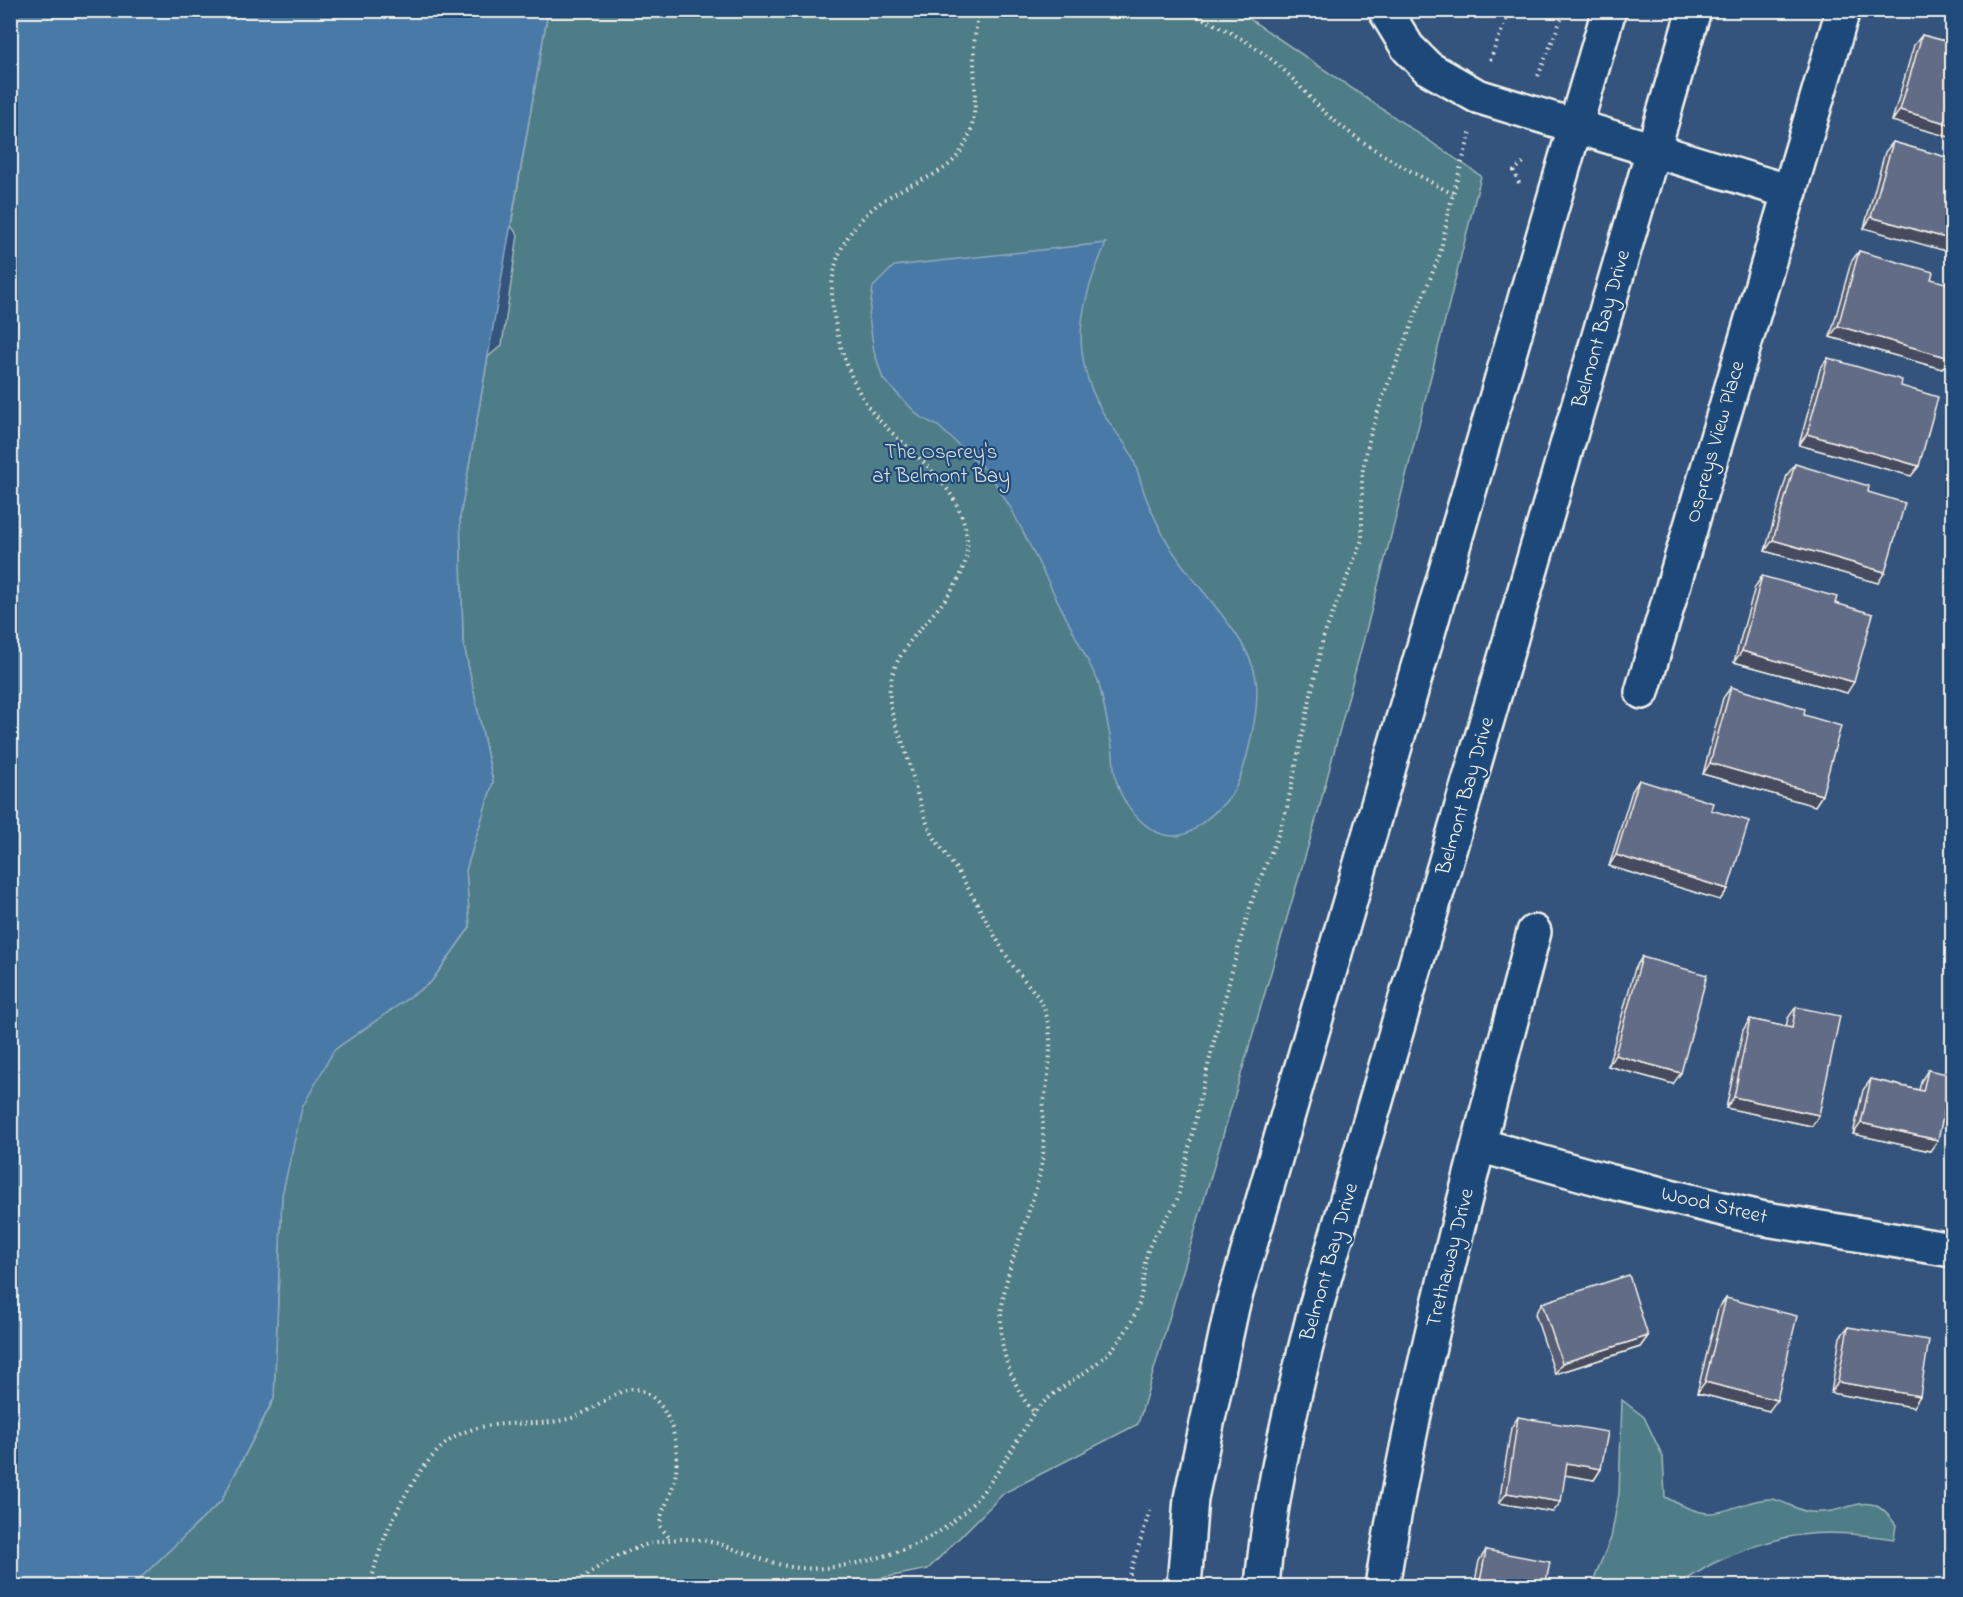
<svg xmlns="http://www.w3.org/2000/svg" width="1963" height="1597" viewBox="0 0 1963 1597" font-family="'Indie Flower',sans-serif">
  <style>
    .green { fill: #4f7d87; stroke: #a2b7b8; stroke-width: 1.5 }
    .water { fill: #4979a6; stroke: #8da9c0; stroke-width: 1.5 }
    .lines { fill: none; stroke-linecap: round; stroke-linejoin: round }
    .minor-casing { stroke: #f4f1e8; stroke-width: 38 }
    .path { stroke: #f4f1e8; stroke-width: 4; stroke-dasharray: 1.5 4.5; stroke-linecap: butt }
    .minor { stroke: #1f4a7a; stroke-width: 33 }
    .wall { fill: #565d74; stroke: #f4f1e8; stroke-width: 1.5 }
    .shaded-wall { fill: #464c5e; stroke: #f4f1e8; stroke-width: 1.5 }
    .building { fill: #646c87; stroke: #f4f1e8; stroke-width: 1.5 }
    .labels { text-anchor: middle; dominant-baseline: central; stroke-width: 4.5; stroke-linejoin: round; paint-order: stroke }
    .street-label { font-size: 21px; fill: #f4f1e8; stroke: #1f4a7a }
    .park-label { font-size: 21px; fill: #dbe0d9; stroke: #1f4a7a }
  </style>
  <rect width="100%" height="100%" fill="#34547e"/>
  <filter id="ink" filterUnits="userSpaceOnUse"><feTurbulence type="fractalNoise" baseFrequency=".0167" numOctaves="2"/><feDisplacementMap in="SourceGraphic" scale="12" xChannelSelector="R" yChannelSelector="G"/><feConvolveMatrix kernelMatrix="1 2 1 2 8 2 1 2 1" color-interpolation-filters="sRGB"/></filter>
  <g filter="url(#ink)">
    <g class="green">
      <path d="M548 11H1238L1481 176 1391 536 1317 816 1138 1424 1004 1493 928 1569 842 1586H132L221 1501 274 1399 282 1195 301 1108 334 1050 431 982 470 927 466 870 493 782 463 641 460 517 488 357 502 345 518 235 511 226Z"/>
      <path d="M1622 1400 1644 1417 1663 1457 1665 1497C1679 1504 1693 1512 1708 1513 1728 1514 1750 1498 1771 1499 1784 1500 1797 1511 1810 1512 1852 1516 1867 1483 1896 1525L1894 1539C1822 1528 1783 1531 1716 1562 1702 1568 1686 1583 1672 1586 1654 1591 1614 1587 1594 1586L1595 1576 1611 1538 1619 1494Z"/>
    </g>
    <g class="water">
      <path d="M11 10 548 11 460 517 463 641 493 782 466 870 470 927 431 982 334 1050 302 1108 282 1195 274 1398 221 1501 132 1586H11Z"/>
      <path d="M1106 243C1080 304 1068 350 1102 411 1110 426 1122 438 1130 452 1137 466 1140 481 1145 495 1154 518 1166 543 1181 563 1203 594 1251 641 1256 680 1259 702 1254 725 1249 747 1239 791 1232 799 1197 827 1165 854 1126 815 1117 783 1113 772 1114 759 1112 747 1108 725 1104 703 1098 681L1012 510 989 473 938 426 920 417 883 379 874 351 869 317 873 287 894 266Z"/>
    </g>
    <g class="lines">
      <g class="minor-casing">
        <g id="minor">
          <path d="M1385 10 1408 48 1428 68 1477 96 1790 192"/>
          <path d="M1642 692 1843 10"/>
          <path d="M1479 1145 1608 1181 1760 1218 1952 1250"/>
          <path d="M1184 1586 1191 1498 1232 1307 1609 10"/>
          <path d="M1262 1586C1270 1493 1292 1401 1315 1310L1694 10"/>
          <path d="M1382 1586C1417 1365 1478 1149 1534 932"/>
        </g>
      </g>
      <g class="path">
        <path d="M979 10C977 24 974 37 974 50 973 85 982 119 961 151 949 170 928 177 909 186 867 205 834 240 832 288 831 328 851 392 880 421 908 450 948 477 962 517 993 603 876 628 891 708 894 724 902 738 906 753 915 781 919 811 934 837 945 855 959 871 969 890 984 915 997 942 1013 966 1023 980 1040 995 1045 1011 1053 1035 1050 1059 1047 1083 1046 1093 1043 1104 1043 1114 1042 1131 1045 1146 1042 1162 1030 1232 981 1300 1010 1371 1016 1385 1023 1401 1034 1412"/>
        <path d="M1181 10C1216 23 1248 40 1277 64 1298 82 1314 105 1336 122 1372 151 1412 172 1453 194"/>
        <path d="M1490 60 1510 10"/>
        <path d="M1538 76 1565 10"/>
        <path d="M1519 183 1514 171 1525 161"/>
        <path d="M371 1586C376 1544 414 1466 449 1441 484 1415 529 1429 568 1419 589 1414 617 1388 634 1389 645 1389 657 1400 663 1409 678 1433 681 1465 671 1492 667 1504 660 1513 660 1526L670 1539"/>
        <path d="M572 1586C615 1552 666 1527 723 1545 746 1553 768 1563 792 1567 818 1571 848 1566 873 1559 964 1536 990 1487 1034 1412 1057 1386 1090 1374 1113 1348 1127 1332 1139 1311 1142 1290 1144 1275 1144 1259 1150 1245 1158 1228 1171 1215 1178 1197 1199 1102 1221 1007 1248 914 1258 878 1277 844 1287 807L1323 638 1362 540V474L1370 436 1382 399 1440 254 1451 201 1471 131"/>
        <path d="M1126 1586 1150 1510"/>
      </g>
      <use href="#minor" class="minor"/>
    </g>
    <g class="wall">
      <path d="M1922 35 1953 43 1892 121 1914 45Z"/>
      <path d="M1893 142 1953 159 1864 228 1885 152Z"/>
      <path d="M1859 251 1931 279 1942 369 1830 337 1851 262Z"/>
      <path d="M1828 358 1901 386 1919 466 1911 476 1799 445 1820 369Z"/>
      <path d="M1795 464 1868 492 1878 583 1765 551 1787 475Z"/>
      <path d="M1762 576 1835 603 1847 693 1734 662 1755 587Z"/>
      <path d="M1731 687 1804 715 1822 795 1815 806 1703 774 1723 698Z"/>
      <path d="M1639 780 1711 810 1728 889 1720 900 1609 866 1632 791Z"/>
      <path d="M1642 957 1673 1084 1608 1066 1635 968Z"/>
      <path d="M1796 1007 1812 1126 1726 1108 1743 1030 1750 1019 1786 1027 1788 1018Z"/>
      <path d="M1928 1070 1930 1151 1853 1134 1863 1090 1871 1079 1919 1090 1921 1081Z"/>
      <path d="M1726 1298 1769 1411 1697 1393 1718 1309Z"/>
      <path d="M1542 1303 1648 1336 1640 1347 1555 1374 1535 1314Z"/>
      <path d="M1848 1327 1913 1407 1831 1393 1840 1337Z"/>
      <path d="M1518 1417 1601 1469 1594 1480 1565 1475 1553 1512 1499 1503 1511 1428Z"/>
      <path d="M1486 1550 1545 1587H1474L1479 1561Z"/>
    </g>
    <g class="shaded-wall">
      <path d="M1926 10H1953V18Z"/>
      <path d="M1900 110 1953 125V138L1892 121Z"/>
      <path d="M1871 217 1953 240V253L1864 228Z"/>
      <path d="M1838 326 1950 358 1942 369 1830 337Z"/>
      <path d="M1807 434 1919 466 1911 476 1799 445Z"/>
      <path d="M1773 540 1885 572 1878 583 1765 551Z"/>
      <path d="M1742 651 1854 682 1847 693 1734 662Z"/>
      <path d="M1710 763 1822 795 1815 806 1703 774Z"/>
      <path d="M1616 855 1728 889 1720 900 1609 866Z"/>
      <path d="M1615 1055 1681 1073 1673 1084 1608 1066Z"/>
      <path d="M1734 1097 1819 1115 1812 1126 1726 1108Z"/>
      <path d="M1861 1123 1938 1140 1930 1151 1853 1134Z"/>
      <path d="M1648 1336 1640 1347 1555 1374 1562 1363Z"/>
      <path d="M1705 1382 1777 1400 1769 1411 1697 1393Z"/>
      <path d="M1838 1382 1920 1396 1913 1407 1831 1393Z"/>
      <path d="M1567 1463 1601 1469 1594 1480 1559 1474Z"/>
      <path d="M1507 1493 1561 1502 1553 1512 1499 1503Z"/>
    </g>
    <g class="building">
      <path d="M1922 35 1953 43V125L1900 110Z"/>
      <path d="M1893 142 1953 159V240L1871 217Z"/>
      <path d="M1859 251 1933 272 1931 279 1953 285V348L1950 358 1838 326Z"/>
      <path d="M1828 358 1902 380 1901 386 1938 397 1919 466 1807 434Z"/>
      <path d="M1795 464 1869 486 1868 492 1905 503 1885 572 1773 540Z"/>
      <path d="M1762 576 1837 597 1835 603 1873 614 1854 682 1742 651Z"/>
      <path d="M1731 687 1805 709 1804 715 1841 726 1822 795 1710 763Z"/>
      <path d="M1639 780 1713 803 1711 810 1749 821 1728 889 1616 855Z"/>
      <path d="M1642 957 1707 975 1681 1073 1615 1055Z"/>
      <path d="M1796 1007 1840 1016 1819 1115 1734 1097 1750 1019 1792 1028Z"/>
      <path d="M1928 1070 1952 1075 1938 1140 1861 1123 1871 1079 1923 1091Z"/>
      <path d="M1629 1275 1648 1336 1562 1363 1542 1303Z"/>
      <path d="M1726 1298 1797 1316 1777 1400 1705 1382Z"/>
      <path d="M1848 1327 1929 1340 1920 1396 1838 1382Z"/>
      <path d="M1518 1417 1608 1432 1601 1469 1567 1463 1561 1502 1507 1493Z"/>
      <path d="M1486 1550 1550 1562 1545 1587H1479Z"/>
    </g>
  </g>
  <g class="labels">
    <g class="street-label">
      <text transform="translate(1602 329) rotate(-74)">Belmont Bay Drive</text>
      <text transform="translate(1716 442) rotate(-74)">Ospreys View Place</text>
      <text transform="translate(1466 796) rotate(-74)">Belmont Bay Drive</text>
      <text transform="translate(1714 1206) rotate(13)">Wood Street</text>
      <text transform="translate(1451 1258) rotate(-76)">Trethaway Drive</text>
      <text transform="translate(1330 1262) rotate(-74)">Belmont Bay Drive</text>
    </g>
    <g class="park-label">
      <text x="941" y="453">The Osprey's<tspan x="941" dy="24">at Belmont Bay</tspan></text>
    </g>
  </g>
  <rect width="1963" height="1597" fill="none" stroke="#1f4a7a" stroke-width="36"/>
  <rect x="18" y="18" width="1927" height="1561" fill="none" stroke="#f4f1e8" stroke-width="2" filter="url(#ink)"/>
</svg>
